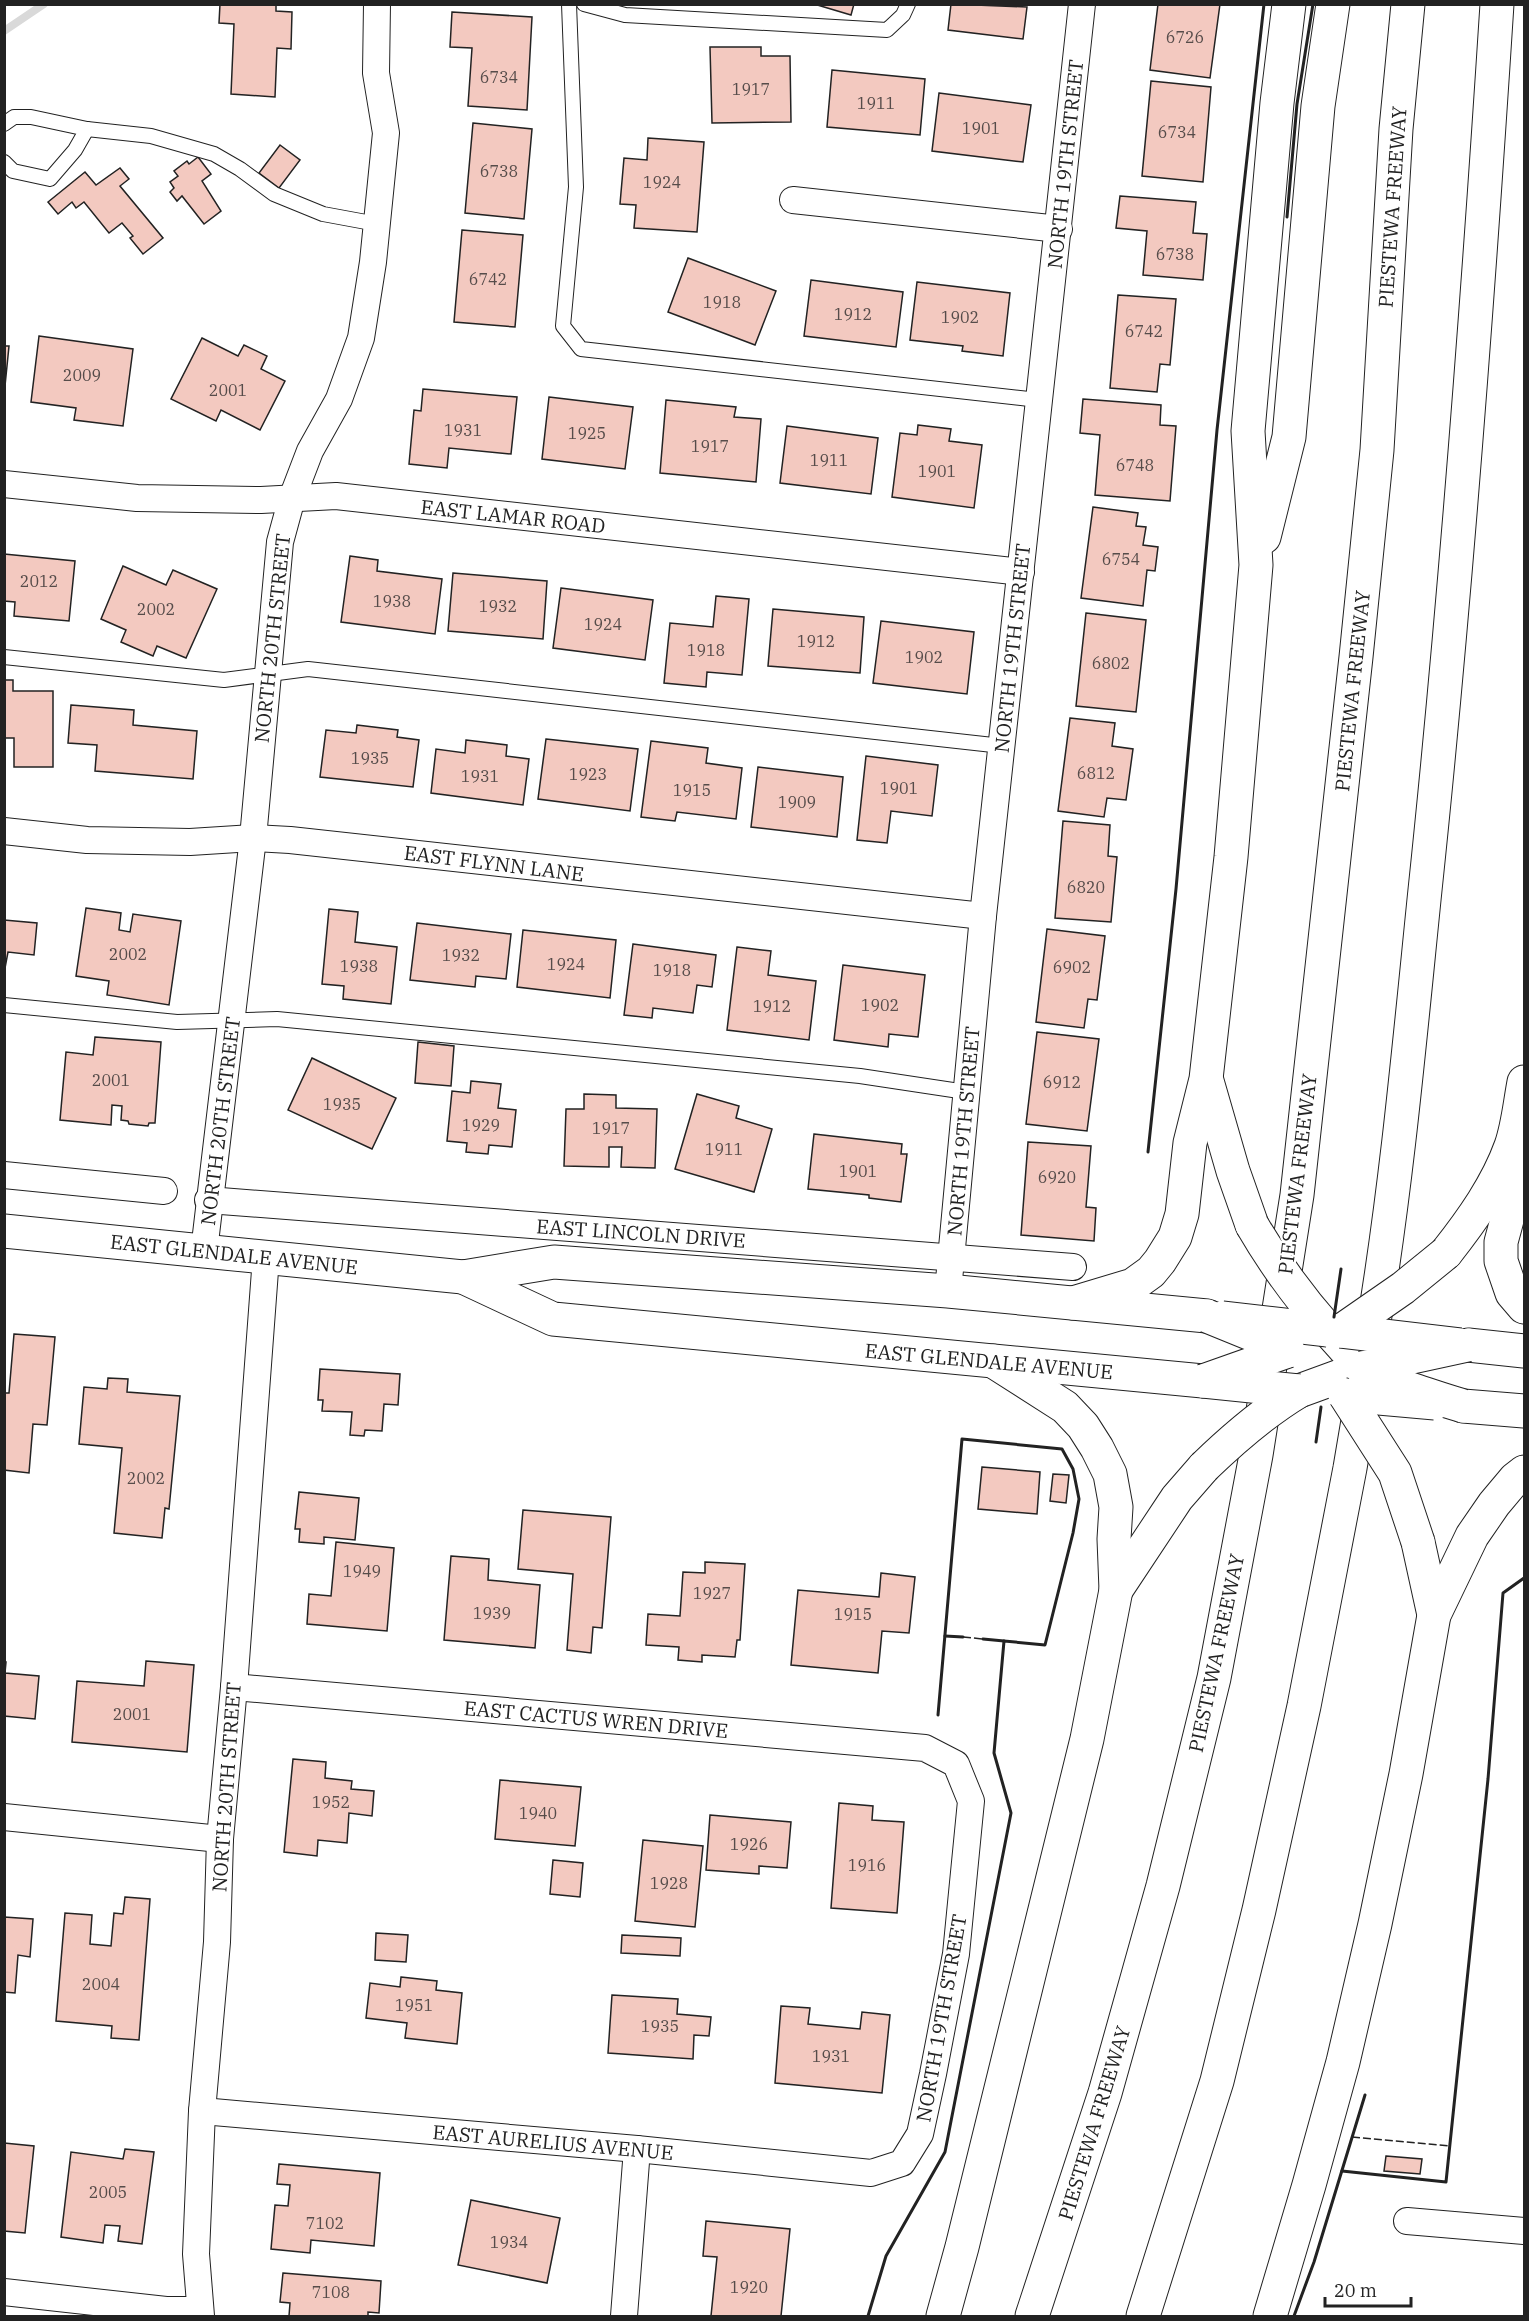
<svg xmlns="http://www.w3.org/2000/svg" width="1529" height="2321" viewBox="0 0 1529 2321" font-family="'IBM Plex Serif',serif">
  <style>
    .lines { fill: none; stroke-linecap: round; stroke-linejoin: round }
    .stream { stroke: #d9d9d9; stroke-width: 8 }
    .building { fill: #f3c9c0; stroke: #222; stroke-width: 1.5 }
    .service-casing { stroke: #222; stroke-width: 16 }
    .minor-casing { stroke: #222; stroke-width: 28 }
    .secondary-casing { stroke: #222; stroke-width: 35 }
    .motorway-casing { stroke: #222; stroke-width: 35 }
    .service { stroke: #fff; stroke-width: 14 }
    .minor { stroke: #fff; stroke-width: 26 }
    .secondary { stroke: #fff; stroke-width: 33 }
    .motorway { stroke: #fff; stroke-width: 33 }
    .secondary-bridge-casing { stroke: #222; stroke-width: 35; stroke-linecap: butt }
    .motorway-bridge-casing { stroke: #222; stroke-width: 35; stroke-linecap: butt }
    .secondary-bridge { stroke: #fff; stroke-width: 33 }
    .motorway-bridge { stroke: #fff; stroke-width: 33 }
    .fence { stroke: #222; stroke-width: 1.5; stroke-dasharray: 8 3; stroke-linecap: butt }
    .wall { stroke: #222; stroke-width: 3 }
    .labels { text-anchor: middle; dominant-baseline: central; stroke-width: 4.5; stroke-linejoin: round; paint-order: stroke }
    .number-label { font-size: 16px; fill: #564c4a }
    .street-label { font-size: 20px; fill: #222; stroke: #fff }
  </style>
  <rect width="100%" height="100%" fill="#fff"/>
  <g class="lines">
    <path class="stream" d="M4 31 44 4"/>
  </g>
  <g class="building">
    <path d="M220 4H276V11L292 12 291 49 277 48 275 97 231 94 234 24 219 23Z"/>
    <path d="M814 4H854L851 15Z"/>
    <path d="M951 4 1027 7 1023 39 948 30Z"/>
    <path d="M1158 4H1220L1210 78 1150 70Z"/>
    <path d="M452 12 532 17 527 110 468 106 472 48 450 47Z"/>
    <path d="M710 47H761V56H790L791 122 712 123Z"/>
    <path d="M832 70 925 79 920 135 827 127Z"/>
    <path d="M1151 81 1211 87 1203 182 1142 176Z"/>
    <path d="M939 93 1031 105 1023 162 932 151Z"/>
    <path d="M473 123 532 129 524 219 465 213Z"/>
    <path d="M648 138 704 142 697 232 634 228 636 205 620 204 624 158 647 160Z"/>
    <path d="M280 145 300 160 279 188 259 173Z"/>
    <path d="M198 157 211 174 202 181 221 211 204 224 182 196 177 201 170 192 174 188 170 182 178 176 174 171 187 161 189 164Z"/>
    <path d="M120 168 129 179 120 186 163 238 143 254 130 238 133 236 122 223 109 233 84 202 76 208 72 202 58 214 48 202 85 172 96 185Z"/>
    <path d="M1120 196 1196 202 1193 233 1207 234 1203 280 1143 275 1147 231 1116 228Z"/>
    <path d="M462 230 523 235 515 327 454 322Z"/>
    <path d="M688 258 776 291 755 345 668 312Z"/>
    <path d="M811 280 903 292 896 347 804 336Z"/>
    <path d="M917 282 1010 293 1003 356 962 351 963 346 910 340Z"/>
    <path d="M1118 295 1176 299 1170 365 1160 364 1157 392 1110 388Z"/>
    <path d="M39 336 133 349 123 426 74 420 76 408 31 402Z"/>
    <path d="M202 338 238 356 244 345 267 356 261 369 285 381 260 430 221 410 216 421 171 399Z"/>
    <path d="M4 346H9L4 396Z"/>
    <path d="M423 389 517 397 511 454 449 448 447 468 409 464 414 410 421 411Z"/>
    <path d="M549 397 633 407 625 469 542 459Z"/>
    <path d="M1083 399 1161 405 1160 425 1176 426 1170 501 1095 495 1100 435 1080 433Z"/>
    <path d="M666 400 736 407 734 417 761 419 756 482 660 473Z"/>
    <path d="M918 425 951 429 949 441 982 445 974 508 892 497 900 433 917 435Z"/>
    <path d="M787 426 878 438 871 494 780 483Z"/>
    <path d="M1093 507 1138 513 1136 526 1146 527 1143 545 1158 547 1155 571 1147 570 1143 606 1081 598Z"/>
    <path d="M4 554 75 561 69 621 14 616 15 602 4 601Z"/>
    <path d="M350 556 378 560 377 571 442 579 435 634 341 622Z"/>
    <path d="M123 566 166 585 173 570 217 589 186 658 157 646 153 656 121 642 126 630 101 619Z"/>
    <path d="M453 573 547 581 543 639 448 631Z"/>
    <path d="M561 588 653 600 645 660 553 648Z"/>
    <path d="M716 596 749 599 742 675 707 672 706 687 664 683 670 623 713 627Z"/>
    <path d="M773 609 864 617 860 673 768 666Z"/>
    <path d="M1086 613 1146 620 1136 712 1076 706Z"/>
    <path d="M881 621 974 632 967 694 873 683Z"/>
    <path d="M4 680H13V691H53V767H14V738H4Z"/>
    <path d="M71 705 134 710 133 725 197 731 193 779 95 771 97 745 68 743Z"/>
    <path d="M1070 718 1115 723 1112 746 1133 749 1126 800 1107 798 1104 817 1058 811Z"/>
    <path d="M357 725 398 730 397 737 419 740 413 787 320 777 326 730 356 733Z"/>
    <path d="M546 739 638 749 630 811 538 799Z"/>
    <path d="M466 740 507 745 506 756 529 759 523 805 431 793 436 749 465 753Z"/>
    <path d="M651 741 708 748 706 763 742 768 736 819 677 812 675 821 641 817Z"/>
    <path d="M866 756 938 765 932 816 891 811 887 843 857 840Z"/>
    <path d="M758 767 843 777 837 837 751 827Z"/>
    <path d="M1063 821 1110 825 1108 856 1117 857 1111 922 1055 918Z"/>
    <path d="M86 908 121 913 119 930 130 932 133 914 181 921 169 1005 107 995 109 981 76 976Z"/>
    <path d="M329 909 358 912 355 942 397 947 391 1004 343 999 344 986 322 984Z"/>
    <path d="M4 920 37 923 34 955 8 952 5 968Z"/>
    <path d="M417 923 511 934 506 979 476 976 475 987 410 980Z"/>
    <path d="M1047 929 1105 936 1097 1000 1088 999 1084 1028 1036 1022Z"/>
    <path d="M523 930 616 940 610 998 517 987Z"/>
    <path d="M633 944 716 955 712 987 697 985 693 1013 653 1008 652 1018 624 1015Z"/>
    <path d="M737 947 771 951 768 975 816 981 809 1040 727 1030Z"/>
    <path d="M843 965 925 975 918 1037 889 1034 888 1047 834 1040Z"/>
    <path d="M1037 1032 1099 1039 1087 1131 1026 1124Z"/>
    <path d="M95 1037 161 1042 155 1123H149L148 1126 129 1124 128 1121 121 1120 122 1106 112 1105 111 1125 60 1120 66 1052 93 1055Z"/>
    <path d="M418 1042 454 1046 451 1086 415 1083Z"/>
    <path d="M312 1058 396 1098 372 1149 288 1110Z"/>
    <path d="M471 1081 501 1084 498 1108 516 1110 512 1147 489 1145 488 1154 466 1152 467 1143 447 1141 452 1091 470 1093Z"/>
    <path d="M584 1094 616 1095V1108L657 1109 655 1168 621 1167 622 1147H609V1167L564 1166 566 1109H584Z"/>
    <path d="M697 1094 739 1106 736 1118 772 1129 754 1192 675 1169Z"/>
    <path d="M814 1134 902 1144 901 1154H907L901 1202 869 1198V1195L808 1189Z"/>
    <path d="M1028 1142 1091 1146 1086 1207 1096 1208 1094 1241 1021 1235Z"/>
    <path d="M14 1334 55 1337 47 1425 33 1424 29 1473 4 1470V1393H9Z"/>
    <path d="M320 1369 400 1374 398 1405 384 1404 382 1431 365 1430 364 1436 350 1435 352 1412 322 1411 323 1400H318Z"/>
    <path d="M108 1378 128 1379 127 1392 180 1396 169 1509 165 1508 162 1538 114 1533 122 1448 79 1444 84 1387 107 1389Z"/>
    <path d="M982 1467 1040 1472 1037 1514 978 1509Z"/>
    <path d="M1053 1474 1069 1475 1066 1503 1050 1501Z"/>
    <path d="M299 1492 359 1498 355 1540 324 1537V1544L299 1542 300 1529H295Z"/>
    <path d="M523 1510 611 1517 602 1628 593 1627 591 1653 567 1650 573 1574 518 1569Z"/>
    <path d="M336 1542 394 1548 387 1631 307 1624 309 1594 331 1596Z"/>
    <path d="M451 1556 489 1559 488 1580 540 1585 535 1648 444 1640Z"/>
    <path d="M705 1562 745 1564 740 1640H737L735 1657 702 1655V1662L678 1660 679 1647 646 1645 648 1614 680 1616 683 1572 705 1573Z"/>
    <path d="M881 1573 915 1577 909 1633 882 1631 878 1673 791 1665 798 1590 879 1597Z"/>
    <path d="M146 1661 194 1665 187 1752 72 1742 77 1681 144 1686Z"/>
    <path d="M4 1662H6L5 1673 39 1676 35 1719 4 1716Z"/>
    <path d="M293 1759 326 1762 325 1778 352 1781 351 1789 374 1791 372 1816 349 1813 347 1843 318 1840 317 1856 284 1852Z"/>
    <path d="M500 1780 581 1787 575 1846 495 1839Z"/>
    <path d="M839 1803 873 1806 872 1820 904 1822 897 1913 831 1908Z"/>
    <path d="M710 1815 791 1822 787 1868 759 1866V1874L706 1870Z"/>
    <path d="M643 1840 703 1846 695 1927 635 1921Z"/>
    <path d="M553 1860 583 1863 580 1897 550 1894Z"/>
    <path d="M125 1897 150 1899 139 2040 111 2038 112 2026 56 2021 65 1913 92 1915 90 1944 111 1946 114 1913 123 1914Z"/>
    <path d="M4 1917 33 1919 30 1957 18 1955 15 1993 4 1992Z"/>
    <path d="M376 1933 408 1935 406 1962 375 1960Z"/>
    <path d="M622 1935 681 1938 680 1956 621 1953Z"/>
    <path d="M401 1977 437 1981 436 1990 462 1993 457 2044 405 2038 407 2023 366 2018 370 1983 400 1987Z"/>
    <path d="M612 1995 678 1999 677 2014 711 2017 709 2036 694 2035 693 2059 608 2053Z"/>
    <path d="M781 2006 810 2008 808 2024 860 2029 862 2012 890 2015 882 2093 775 2083Z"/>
    <path d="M4 2143 34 2146 25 2233 4 2231Z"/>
    <path d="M125 2149 154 2152 142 2244 118 2241 120 2226 105 2225 103 2243 61 2237 71 2152 123 2159Z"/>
    <path d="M1386 2156 1422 2159 1420 2174 1384 2171Z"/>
    <path d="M279 2164 380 2173 374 2246 311 2240 310 2253 271 2249 275 2205 288 2206 290 2185 277 2184Z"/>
    <path d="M471 2200 560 2218 547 2283 458 2265Z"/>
    <path d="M706 2221 790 2229 781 2316H711L717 2257 703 2256Z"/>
    <path d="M283 2273 381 2281 379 2313 368 2312V2316H289L290 2303 280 2302Z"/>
  </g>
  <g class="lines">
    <g class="service-casing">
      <g id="service">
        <path d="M569 4 576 187 563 326 581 349 1038 400"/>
        <path d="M584 4 625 15 887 30 903 15 908 4"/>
        <path d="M4 124 14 117H31L87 129 151 136 214 154 240 169 274 194 323 214 377 224"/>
        <path d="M4 162 13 171 50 179 75 150 87 129"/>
        <path d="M4 657 224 680 308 669 1002 746"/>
        <path d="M4 1005 177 1022 277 1019 860 1076 966 1092"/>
      </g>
    </g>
    <g class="minor-casing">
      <g id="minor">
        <path d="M793 200 1059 229"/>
        <path d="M4 484 137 498 261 500 336 496 1021 572"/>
        <path d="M4 831 87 840 190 842 253 838 290 840 983 916"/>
        <path d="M4 1175 164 1191"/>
        <path d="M208 1200 1073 1267"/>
        <path d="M204 1251 253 838 280 542 292 498 310 451 339 399 361 338 373 262 386 133 376 73 377 4"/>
        <path d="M948 1291 983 916 1082 4"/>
        <path d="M4 1817 220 1839"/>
        <path d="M202 2111 637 2149 871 2173 902 2163 920 2134 933 2074 956 1954 971 1801 956 1764 925 1748 234 1687"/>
        <path d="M1407 2221 1524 2231"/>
        <path d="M4 2292 166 2310H200"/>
        <path d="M201 2316 196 2254 202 2111 217 1942 220 1839 234 1687 266 1257"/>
        <path d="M624 2316 637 2149"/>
      </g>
    </g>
    <g class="secondary-casing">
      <g id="secondary">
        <path d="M4 1231 463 1277 554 1262 948 1291 1207 1316"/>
        <path d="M463 1277 553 1319 1203 1381"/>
        <path d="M1468 1345 1524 1351"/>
        <path d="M1463 1406 1524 1411"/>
      </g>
    </g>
    <g class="motorway-casing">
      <g id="motorway">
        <path d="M1264 537 1289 437 1318 106 1333 4"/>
        <path d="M1207 1081 1233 1171 1252 1225"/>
        <path d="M1511 1150 1514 1194 1501 1242V1261L1512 1293 1524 1307"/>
        <path d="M1446 1253C1472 1220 1497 1185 1511 1146 1518 1126 1520 1103 1524 1082"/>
        <path d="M1073 1303 1133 1285 1151 1272 1160 1261 1175 1237 1182 1214 1190 1143 1206 1079 1231 857 1256 565 1248 431 1277 103 1289 4"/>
        <path d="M1373 1328C1397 1183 1410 1037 1425 890 1456 596 1478 300 1497 4"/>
        <path d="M1299 1391 1362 1368 1328 1330"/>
        <path d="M1418 1542 1434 1615"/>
        <path d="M1116 1590 1177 1498 1204 1467"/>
        <path d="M943 2316 962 2247 1087 1739 1116 1590 1114 1539 1116 1507 1110 1474 1097 1448 1083 1426 1065 1407 993 1361"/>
        <path d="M1032 2316 1105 2093 1163 1886 1214 1678 1256 1455 1297 1195 1356 657 1377 450 1396 129 1408 4"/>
        <path d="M1143 2316 1217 2081 1259 1910 1304 1706 1350 1468 1362 1397"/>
        <path d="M1270 2316 1309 2185 1343 2062 1375 1924 1406 1774 1434 1615 1472 1536 1494 1504 1515 1479 1524 1472"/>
      </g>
    </g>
    <use href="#service" class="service"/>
    <use href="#minor" class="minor"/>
    <use href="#secondary" class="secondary"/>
    <use href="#motorway" class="motorway"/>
    <g class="secondary-bridge-casing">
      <g id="secondary-bridge">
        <path d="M1222 1318 1328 1330"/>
        <path d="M1341 1331 1460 1345"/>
        <path d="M1203 1381 1299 1391"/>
        <path d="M1345 1395 1435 1403"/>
      </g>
    </g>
    <g class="motorway-bridge-casing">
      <g id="motorway-bridge">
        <path d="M1252 1225C1274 1263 1299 1297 1328 1330"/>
        <path d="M1207 1316 1261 1338 1288 1351"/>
        <path d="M1341 1331 1403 1288 1446 1253"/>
        <path d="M1362 1368 1468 1345"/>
        <path d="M1362 1368C1394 1385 1428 1395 1463 1406"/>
        <path d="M1203 1381 1288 1351"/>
        <path d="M1345 1395 1395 1473 1418 1542"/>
        <path d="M1204 1467C1234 1438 1264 1412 1299 1391"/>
      </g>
    </g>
    <use href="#secondary-bridge" class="secondary-bridge"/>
    <use href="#motorway-bridge" class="motorway-bridge"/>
    <g class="fence">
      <path d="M963 1637 983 1639"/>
      <path d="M1352 2137 1450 2146"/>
    </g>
    <g class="wall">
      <path d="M1287 217 1297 104 1313 4"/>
      <path d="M1148 1152 1176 889 1217 430 1264 4"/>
      <path d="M1334 1317 1341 1269"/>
      <path d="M1316 1442 1321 1407"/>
      <path d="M945 1636 963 1637"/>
      <path d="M983 1639 1004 1641"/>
      <path d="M1342 2171 1446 2182 1488 1779 1503 1593 1524 1578"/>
      <path d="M868 2316 886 2256 945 2152 1011 1813 994 1753 1004 1641 1045 1645 1073 1533 1079 1499 1073 1469 1062 1449 962 1439 938 1715"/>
      <path d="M1294 2316 1314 2262 1365 2095"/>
    </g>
  </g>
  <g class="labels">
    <g class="number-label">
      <text x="1185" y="37">6726</text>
      <text x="499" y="77">6734</text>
      <text x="751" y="89">1917</text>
      <text x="876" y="103">1911</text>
      <text x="981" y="128">1901</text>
      <text x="1177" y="132">6734</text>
      <text x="499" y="171">6738</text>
      <text x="662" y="182">1924</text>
      <text x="1175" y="254">6738</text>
      <text x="488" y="279">6742</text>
      <text x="722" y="302">1918</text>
      <text x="853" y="314">1912</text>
      <text x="960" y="317">1902</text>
      <text x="1144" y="331">6742</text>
      <text x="82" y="375">2009</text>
      <text x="228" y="390">2001</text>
      <text x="463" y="430">1931</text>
      <text x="587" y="433">1925</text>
      <text x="710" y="446">1917</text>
      <text x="829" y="460">1911</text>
      <text x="1135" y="465">6748</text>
      <text x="937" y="471">1901</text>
      <text x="1121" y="559">6754</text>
      <text x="39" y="581">2012</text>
      <text x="392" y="601">1938</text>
      <text x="498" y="606">1932</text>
      <text x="156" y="609">2002</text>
      <text x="603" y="624">1924</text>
      <text x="816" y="641">1912</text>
      <text x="706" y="650">1918</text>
      <text x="924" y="657">1902</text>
      <text x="1111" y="663">6802</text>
      <text x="370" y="758">1935</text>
      <text x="1096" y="773">6812</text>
      <text x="588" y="774">1923</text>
      <text x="480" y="776">1931</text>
      <text x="899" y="788">1901</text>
      <text x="692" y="790">1915</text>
      <text x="797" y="802">1909</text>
      <text x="1086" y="887">6820</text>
      <text x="128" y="954">2002</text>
      <text x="461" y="955">1932</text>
      <text x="566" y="964">1924</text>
      <text x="359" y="966">1938</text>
      <text x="1072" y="967">6902</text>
      <text x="672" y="970">1918</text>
      <text x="880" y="1005">1902</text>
      <text x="772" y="1006">1912</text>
      <text x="111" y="1080">2001</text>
      <text x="1062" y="1082">6912</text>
      <text x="342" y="1104">1935</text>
      <text x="481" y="1125">1929</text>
      <text x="611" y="1128">1917</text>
      <text x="724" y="1149">1911</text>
      <text x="858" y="1171">1901</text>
      <text x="1057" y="1177">6920</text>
      <text x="146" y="1478">2002</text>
      <text x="362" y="1571">1949</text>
      <text x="712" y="1593">1927</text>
      <text x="492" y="1613">1939</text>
      <text x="853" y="1614">1915</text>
      <text x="132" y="1714">2001</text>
      <text x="331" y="1802">1952</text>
      <text x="538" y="1813">1940</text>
      <text x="749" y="1844">1926</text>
      <text x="867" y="1865">1916</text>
      <text x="669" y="1883">1928</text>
      <text x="101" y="1984">2004</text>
      <text x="414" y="2005">1951</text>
      <text x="660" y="2026">1935</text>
      <text x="831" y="2056">1931</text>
      <text x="108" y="2192">2005</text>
      <text x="325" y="2223">7102</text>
      <text x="509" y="2242">1934</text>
      <text x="749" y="2287">1920</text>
      <text x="331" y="2292">7108</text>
    </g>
    <g class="street-label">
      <text transform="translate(1065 164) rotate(-84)">NORTH 19TH STREET</text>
      <text transform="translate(1392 207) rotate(-86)">PIESTEWA FREEWAY</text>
      <text transform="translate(513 516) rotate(6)">EAST LAMAR ROAD</text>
      <text transform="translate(272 638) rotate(-84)">NORTH 20TH STREET</text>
      <text transform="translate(1012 648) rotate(-84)">NORTH 19TH STREET</text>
      <text transform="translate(1352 691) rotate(-84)">PIESTEWA FREEWAY</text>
      <text transform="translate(494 863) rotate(7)">EAST FLYNN LANE</text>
      <text transform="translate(220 1121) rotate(-83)">NORTH 20TH STREET</text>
      <text transform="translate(963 1131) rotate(-85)">NORTH 19TH STREET</text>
      <text transform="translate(1297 1174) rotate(-83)">PIESTEWA FREEWAY</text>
      <text transform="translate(641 1233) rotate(4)">EAST LINCOLN DRIVE</text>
      <text transform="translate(234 1254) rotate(6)">EAST GLENDALE AVENUE</text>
      <text transform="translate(989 1361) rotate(5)">EAST GLENDALE AVENUE</text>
      <text transform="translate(1216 1653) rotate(-78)">PIESTEWA FREEWAY</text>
      <text transform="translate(596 1719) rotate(5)">EAST CACTUS WREN DRIVE</text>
      <text transform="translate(226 1787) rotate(-86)">NORTH 20TH STREET</text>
      <text transform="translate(941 2018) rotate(-80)">NORTH 19TH STREET</text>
      <text transform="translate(1094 2123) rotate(-73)">PIESTEWA FREEWAY</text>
      <text transform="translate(553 2142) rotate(5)">EAST AURELIUS AVENUE</text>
    </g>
  </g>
  <rect width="1529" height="2321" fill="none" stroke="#222222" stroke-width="12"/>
  <path d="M1325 2297v9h86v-9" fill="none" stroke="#222222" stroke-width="3"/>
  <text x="1334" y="2297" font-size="18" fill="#222222" stroke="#ffffff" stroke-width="4.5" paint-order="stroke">20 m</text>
</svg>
